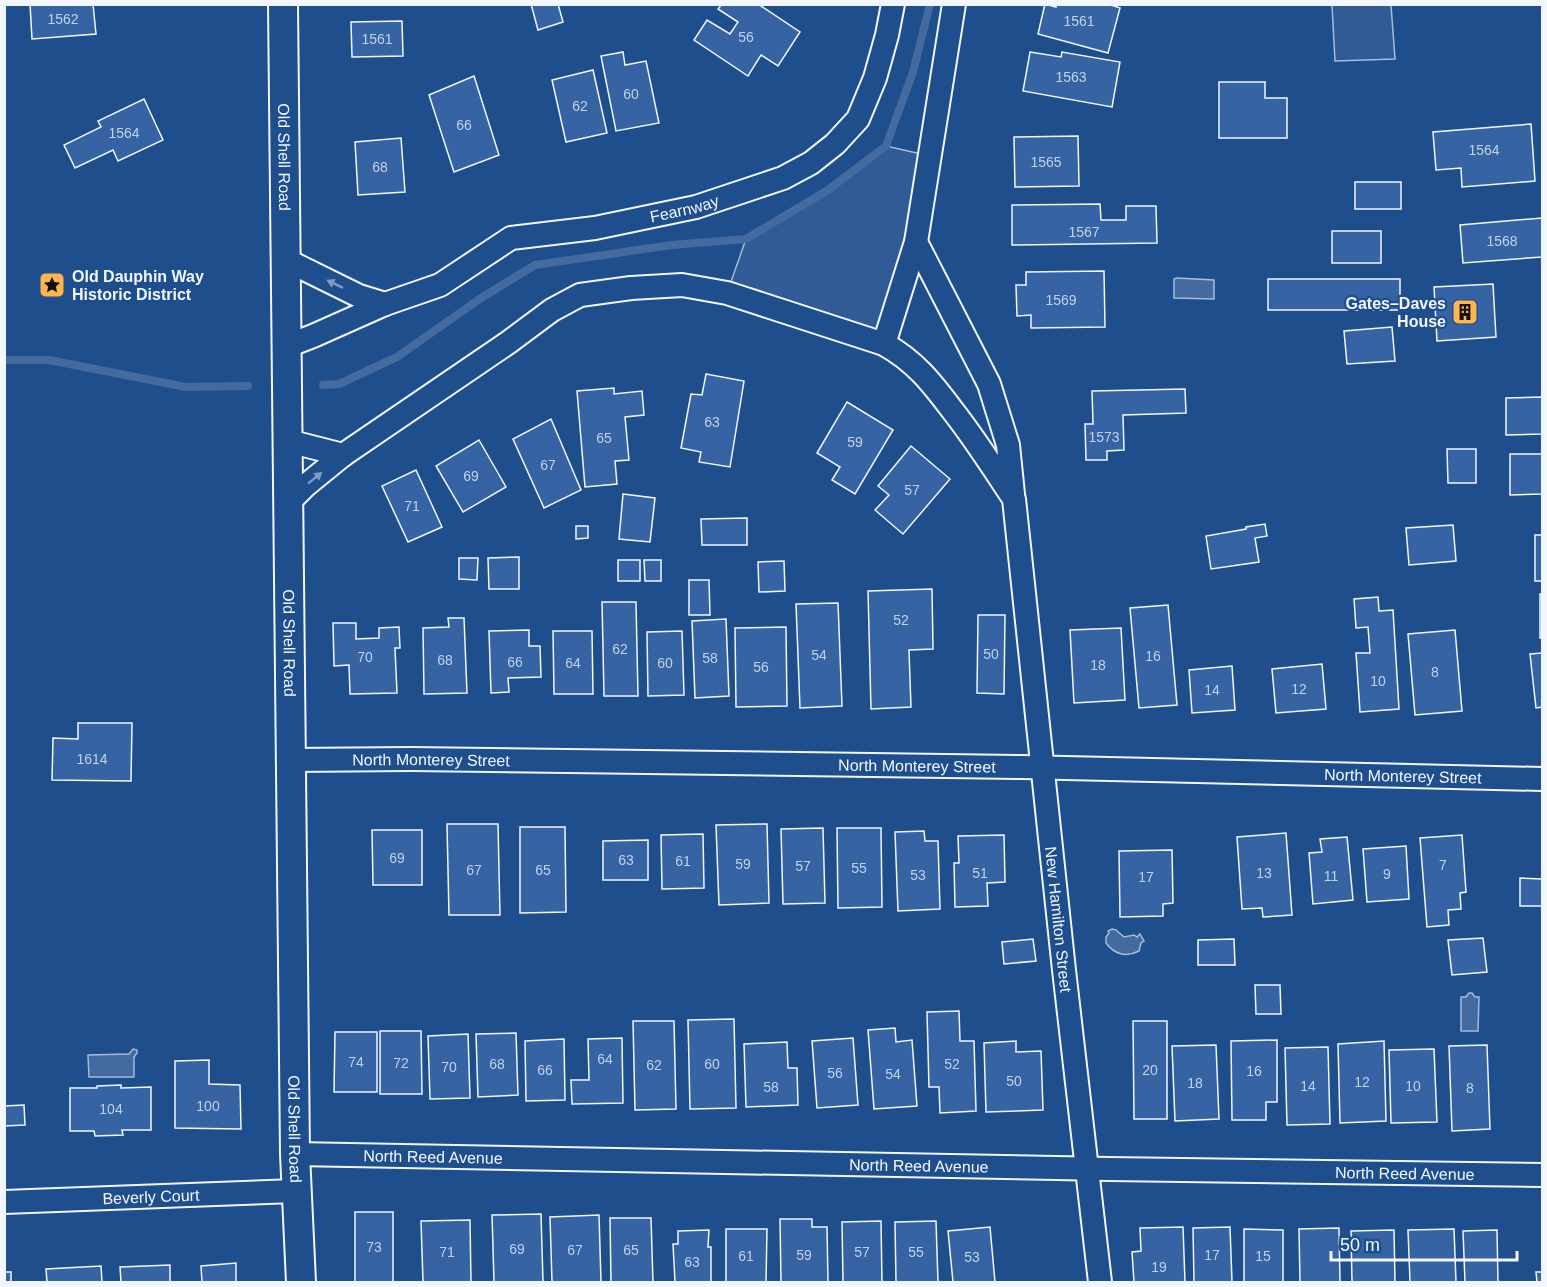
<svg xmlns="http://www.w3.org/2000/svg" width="1547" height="1287" viewBox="0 0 1547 1287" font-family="Helvetica,sans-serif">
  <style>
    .green { fill: #305b95; stroke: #a8bbd7; stroke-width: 1.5 }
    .water { fill: #446ba0; stroke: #a8bbd7; stroke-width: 1.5 }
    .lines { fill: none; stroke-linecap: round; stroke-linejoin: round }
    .stream { stroke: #446ba0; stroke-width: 8 }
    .building { fill: #3563a3; stroke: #f2f6ff; stroke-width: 1.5 }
    .minor-casing { stroke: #f2f6ff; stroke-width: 26 }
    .tertiary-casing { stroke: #f2f6ff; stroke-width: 32 }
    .minor { stroke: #1f4e8c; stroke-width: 22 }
    .tertiary { stroke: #1f4e8c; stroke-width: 28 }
    .oneway { fill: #7e9ac0 }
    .labels { text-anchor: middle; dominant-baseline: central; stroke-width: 4.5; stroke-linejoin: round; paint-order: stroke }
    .number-label { font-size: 14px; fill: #c3d1e8 }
    .street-label { font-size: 16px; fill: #f2f6ff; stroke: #1f4e8c }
    .poi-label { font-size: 16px; font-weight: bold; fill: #f2f6ff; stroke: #1f4e8c; text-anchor: start }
  </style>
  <rect width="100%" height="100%" fill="#1f4e8c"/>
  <g class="green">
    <path d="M1332 5H1391L1395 59 1335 61Z"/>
    <path d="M886 146 930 156 884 344 727 293 746 239 828 190Z"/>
  </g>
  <g class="water">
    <path d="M1177 278 1214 280V299L1174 298V279Z"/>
    <path d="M1112 929 1116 930 1124 937 1134 935 1137 937 1140 934 1144 941 1141 943 1139 951C1126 958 1114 954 1106 943V937L1109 933 1108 931Z"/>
    <path d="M1469 993H1472L1475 997H1479L1478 1031H1461V997H1466Z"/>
    <path d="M133 1049 137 1050V1053L134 1057V1077H89L88 1055 129 1054Z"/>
  </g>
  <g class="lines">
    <g class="stream">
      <path d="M4 360H49L186 387 248 386"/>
      <path d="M323 385 339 384 397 357 481 298 535 265 672 245 746 239 828 190 886 146 913 72 930 4"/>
    </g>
  </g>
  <g class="building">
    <path d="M30 4H93L96 34 32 39Z"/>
    <path d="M531 4H558L563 22 538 30Z"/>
    <path d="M722 4H758L800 32 778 66 761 55 748 76 694 40 707 20 730 34 738 22 718 9Z"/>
    <path d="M1045 4 1056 7 1057 4H1108L1120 8 1108 53 1038 34Z"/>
    <path d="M402 21 403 56 352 57 351 22Z"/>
    <path d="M623 52 625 65 646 61 659 123 616 131 601 56Z"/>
    <path d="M1030 52 1061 57 1062 52 1120 62 1112 107 1023 91Z"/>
    <path d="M593 70 607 133 566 142 552 80Z"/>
    <path d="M474 76 499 155 454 172 429 95Z"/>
    <path d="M1219 82H1265V98H1287V138H1219Z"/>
    <path d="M144 99 163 140 118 161 113 150 75 168 64 145 101 127 98 121Z"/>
    <path d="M1531 124 1535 181 1462 187 1461 168 1436 170 1433 132Z"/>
    <path d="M1078 136 1079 186 1015 187 1014 137Z"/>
    <path d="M401 138 405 192 358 195 355 142Z"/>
    <rect x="1355" y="182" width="46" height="27"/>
    <path d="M1100 204 1101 220H1126V206H1156L1157 243 1012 245V205Z"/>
    <path d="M1542 218V257L1463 263 1460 225Z"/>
    <rect x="1332" y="231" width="49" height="32"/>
    <path d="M1104 271 1105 327 1031 328V315L1017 316 1016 285H1026V272Z"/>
    <rect x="1268" y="279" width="132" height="31"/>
    <path d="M1493 284 1496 337 1437 341 1434 287Z"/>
    <path d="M1392 327 1395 361 1347 364 1344 331Z"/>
    <path d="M706 374 744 381 730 467 699 462 701 452 681 448 691 394 702 395Z"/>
    <path d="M614 388V394L642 391 644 415 625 417 629 460 615 461 617 484 585 487 577 391Z"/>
    <path d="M1185 389 1186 413 1123 415 1124 450 1107 451V460H1086L1085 424H1093L1092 391Z"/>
    <path d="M1542 397V434L1506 435V398Z"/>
    <path d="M847 402 893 430 855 494 832 480 840 467 817 453Z"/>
    <path d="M551 419 581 490 544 508 513 439Z"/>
    <path d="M479 440 506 487 463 512 436 466Z"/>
    <path d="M911 446 950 479 903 534 875 510 889 495 878 486Z"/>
    <path d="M1447 449H1476V483H1448Z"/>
    <path d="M1510 454H1542V494L1510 495Z"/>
    <path d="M416 470 442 527 408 542 382 486Z"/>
    <path d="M623 494 655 498 650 542 619 539Z"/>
    <path d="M747 518V545H702L701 519Z"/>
    <path d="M1265 524 1267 536 1255 538 1259 562 1211 569 1206 536 1246 529V527Z"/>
    <path d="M1453 525 1456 561 1409 565 1406 528Z"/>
    <path d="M576 526H588V538L576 539Z"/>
    <rect x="1535" y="535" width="7" height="46"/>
    <path d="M519 557V589H489L488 558Z"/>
    <path d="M459 558H478L477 580 459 579Z"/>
    <rect x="618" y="560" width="22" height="21"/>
    <path d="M644 560H661V581H645Z"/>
    <path d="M784 561 785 591 759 592 758 562Z"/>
    <path d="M689 580H709L710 615H689Z"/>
    <path d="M932 589 933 649 909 650 911 707 871 709 868 591Z"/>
    <rect x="1540" y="594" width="2" height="44"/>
    <path d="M1378 597 1379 611 1393 610 1399 709 1360 712 1356 653H1370L1368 627 1356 628 1354 599Z"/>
    <path d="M602 602H636L638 696H604Z"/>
    <path d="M838 603 842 706 800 708 796 604Z"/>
    <path d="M1168 605 1177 705 1139 708 1130 608Z"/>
    <path d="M978 615H1005L1004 694 977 693Z"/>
    <path d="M448 618H464L467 693 424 694 423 628 449 627Z"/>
    <path d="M726 619 729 696 695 698 692 621Z"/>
    <path d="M333 623H356V639L379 638V628L399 627 400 648H395L397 693 350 694 349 665 334 666Z"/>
    <path d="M786 627 787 706 736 707 735 628Z"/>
    <path d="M1121 628 1125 700 1074 703 1070 630Z"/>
    <path d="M529 630V646H540L541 677 508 678 509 692 491 693 489 631Z"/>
    <path d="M1455 630 1462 711 1415 715 1408 634Z"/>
    <path d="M553 631H592L593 694H554Z"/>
    <path d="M682 631 684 695 648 696 647 632Z"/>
    <path d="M1542 653V707L1536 708 1530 654Z"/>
    <path d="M1322 664 1326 709 1276 713 1272 669Z"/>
    <path d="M1232 666 1235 710 1192 713 1189 670Z"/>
    <path d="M78 723H132L131 781 52 780 53 738 78 739Z"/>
    <path d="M447 824H498L500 915H449Z"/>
    <path d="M767 824 769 903 719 905 716 825Z"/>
    <path d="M520 827H565L566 912 520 913Z"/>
    <path d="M823 828 825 903 783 904 781 829Z"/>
    <path d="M837 828H881L882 907 838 908Z"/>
    <path d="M372 830H422V885H373Z"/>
    <path d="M924 831 925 841H938L940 909 898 911 895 832Z"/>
    <path d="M1286 833 1292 915 1263 917 1262 908 1242 909 1237 837Z"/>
    <path d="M703 834 704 888 662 889 661 835Z"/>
    <path d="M1004 835 1005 882 987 883 988 906 955 907 954 863H959L958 836Z"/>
    <path d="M1462 835 1466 892 1460 893 1461 909 1448 910 1449 925 1427 927 1420 838Z"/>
    <path d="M1347 837 1353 900 1313 904 1309 853 1322 852 1320 839Z"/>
    <path d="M648 840V880H603V841Z"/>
    <path d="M1406 846 1409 899 1367 902 1363 849Z"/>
    <path d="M1172 850 1173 903 1163 904V916L1120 917 1119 851Z"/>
    <path d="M1520 878 1542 879V906H1520Z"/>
    <path d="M1483 938 1487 972 1452 975 1448 940Z"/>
    <path d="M1033 939 1036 961 1004 964 1002 942Z"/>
    <path d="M1234 939 1235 965H1198V940Z"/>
    <path d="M1255 985H1280L1281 1014H1256Z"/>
    <path d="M959 1011 960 1041H974L976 1111 940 1113 939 1087H929L927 1012Z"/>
    <path d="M734 1019 736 1108 690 1109 688 1020Z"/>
    <path d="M633 1021H674L676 1109 635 1110Z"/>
    <path d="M1133 1021H1167V1119H1134Z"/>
    <path d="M895 1028 896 1042 912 1040 917 1106 874 1109 868 1030Z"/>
    <path d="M380 1031H421L422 1094H380Z"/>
    <path d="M335 1032H377V1092H334Z"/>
    <path d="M516 1033 518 1095 478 1097 476 1034Z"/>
    <path d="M468 1034 470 1098 430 1099 428 1036Z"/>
    <path d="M622 1038 623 1103 572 1104 571 1080H589L588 1039Z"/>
    <path d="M853 1038 858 1105 817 1108 812 1041Z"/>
    <path d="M564 1039 565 1100 526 1101 525 1041Z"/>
    <path d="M1277 1040V1102H1266V1120H1232L1231 1041Z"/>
    <path d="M1016 1041V1052L1041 1051 1043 1110 986 1112 984 1043Z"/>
    <path d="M1384 1041 1386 1121 1340 1123 1338 1044Z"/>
    <path d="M787 1042 788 1068H797L798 1105 746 1107 744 1044Z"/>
    <path d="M1216 1045 1219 1119 1175 1121 1172 1046Z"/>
    <path d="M1487 1045 1490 1129 1452 1131 1449 1046Z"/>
    <path d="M1328 1047 1330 1124 1287 1125 1285 1048Z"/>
    <path d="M1434 1049 1437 1122 1391 1123 1389 1050Z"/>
    <path d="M209 1060V1084L240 1085 241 1129 175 1128V1061Z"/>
    <path d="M121 1085V1088L151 1087V1130H122L123 1135 95 1136 94 1131H70V1088H97V1086Z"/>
    <path d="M24 1105 25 1125 4 1126V1106Z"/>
    <rect x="355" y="1212" width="38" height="70"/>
    <path d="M541 1214 543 1282H494L492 1215Z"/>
    <path d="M599 1215 601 1282H552L550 1217Z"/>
    <path d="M610 1218H651L653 1282H611Z"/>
    <path d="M780 1219H812V1227H827L828 1282H781Z"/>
    <path d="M470 1220 471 1282H423L421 1221Z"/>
    <path d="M881 1221 882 1282H843L842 1222Z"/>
    <path d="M936 1221 938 1282H896L895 1222Z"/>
    <path d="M990 1227 995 1282H953L948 1231Z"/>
    <path d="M1183 1227 1185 1282H1134L1132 1252 1141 1251 1140 1228Z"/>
    <path d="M1230 1227 1232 1282H1194L1193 1228Z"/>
    <path d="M1339 1228 1340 1282H1300L1299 1229Z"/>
    <path d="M726 1229H767L766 1282H726Z"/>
    <path d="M1244 1229 1283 1230V1282H1244Z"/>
    <path d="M1454 1229 1456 1282H1410L1408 1230Z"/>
    <path d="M709 1230 708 1247H711V1282H675L673 1244H678V1231Z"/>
    <path d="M1394 1230 1395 1282H1352L1351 1231Z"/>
    <path d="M1497 1230 1498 1282H1465L1463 1231Z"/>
    <path d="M236 1263V1282H202L201 1266Z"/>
    <path d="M170 1265V1282H121L120 1267Z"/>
    <path d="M101 1266 102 1282H47L46 1269Z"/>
    <rect x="4" y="1272" width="7" height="10"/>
    <path d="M1536 1272H1542V1282H1537Z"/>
  </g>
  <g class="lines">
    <g class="minor-casing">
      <g id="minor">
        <path d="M916 242 989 384 1008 445 1013 494"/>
        <path d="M286 260 359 296 385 304"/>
        <path d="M884 344 916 242 954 4"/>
        <path id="s1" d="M287 346 313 336 385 304 440 285 511 238 595 228 696 207 783 178 811 163 835 144 858 119 875 78 887 35 893 4"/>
        <path d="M288 441 343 455"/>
        <path id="s2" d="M289 502 305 486 343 455 509 342 552 310 580 295 631 288 682 285 727 293 884 344C915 361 932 383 953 411 975 439 994 469 1014 499L1064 970 1100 1282"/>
        <path id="s3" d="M291 760 411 759 1022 767 1542 779"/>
        <path id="s4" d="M295 1154 1109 1169 1542 1175"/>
        <path id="s5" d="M4 1202 296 1191"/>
      </g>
    </g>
    <g class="tertiary-casing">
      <g id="tertiary">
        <path id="s6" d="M283 4 295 1154 301 1282"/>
      </g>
    </g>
    <use href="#minor" class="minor"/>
    <use href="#tertiary" class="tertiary"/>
  </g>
  <defs><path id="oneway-solid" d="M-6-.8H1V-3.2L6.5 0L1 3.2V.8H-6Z" transform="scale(1.5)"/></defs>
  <g class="oneway">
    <use href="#oneway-solid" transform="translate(335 284) rotate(-154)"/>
    <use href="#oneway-solid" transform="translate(315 478) rotate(-39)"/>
  </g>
  <defs>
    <g id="sight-square" transform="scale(1.35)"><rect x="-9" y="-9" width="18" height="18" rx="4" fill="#ffb74d" stroke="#1f4e8c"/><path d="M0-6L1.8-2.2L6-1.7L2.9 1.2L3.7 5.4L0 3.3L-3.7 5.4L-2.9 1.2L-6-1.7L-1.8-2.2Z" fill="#111"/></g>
    <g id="building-square" transform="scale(1.35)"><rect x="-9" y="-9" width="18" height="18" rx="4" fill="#ffb74d" stroke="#1f4e8c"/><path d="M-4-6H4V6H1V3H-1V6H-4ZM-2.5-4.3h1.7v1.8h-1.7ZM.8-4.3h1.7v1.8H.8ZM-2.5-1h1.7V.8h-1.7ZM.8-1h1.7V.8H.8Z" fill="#111"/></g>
  </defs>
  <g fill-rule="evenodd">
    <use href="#sight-square" x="52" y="285"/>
    <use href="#building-square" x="1465" y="312"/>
  </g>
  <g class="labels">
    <g class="number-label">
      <text x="63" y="19">1562</text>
      <text x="1079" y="21">1561</text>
      <text x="746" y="37">56</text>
      <text x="377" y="39">1561</text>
      <text x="1071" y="77">1563</text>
      <text x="631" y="94">60</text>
      <text x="580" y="106">62</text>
      <text x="464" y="125">66</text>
      <text x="124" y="133">1564</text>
      <text x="1484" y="150">1564</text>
      <text x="1046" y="162">1565</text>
      <text x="380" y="167">68</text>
      <text x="1084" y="232">1567</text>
      <text x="1502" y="241">1568</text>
      <text x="1061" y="300">1569</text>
      <text x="712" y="422">63</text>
      <text x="1104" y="437">1573</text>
      <text x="604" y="438">65</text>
      <text x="855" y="442">59</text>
      <text x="548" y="465">67</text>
      <text x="471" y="476">69</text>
      <text x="912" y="490">57</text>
      <text x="412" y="506">71</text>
      <text x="901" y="620">52</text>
      <text x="620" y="649">62</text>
      <text x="991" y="654">50</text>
      <text x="819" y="655">54</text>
      <text x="1153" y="656">16</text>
      <text x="365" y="657">70</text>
      <text x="710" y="658">58</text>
      <text x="445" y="660">68</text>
      <text x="515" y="662">66</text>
      <text x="573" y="663">64</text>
      <text x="665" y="663">60</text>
      <text x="1098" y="665">18</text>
      <text x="761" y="667">56</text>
      <text x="1435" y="672">8</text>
      <text x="1378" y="681">10</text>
      <text x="1299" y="689">12</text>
      <text x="1212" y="690">14</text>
      <text x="92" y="759">1614</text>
      <text x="397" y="858">69</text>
      <text x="626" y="860">63</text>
      <text x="683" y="861">61</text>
      <text x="743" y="864">59</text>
      <text x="1443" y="865">7</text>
      <text x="803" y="866">57</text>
      <text x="859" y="868">55</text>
      <text x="474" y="870">67</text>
      <text x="543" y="870">65</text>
      <text x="980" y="873">51</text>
      <text x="1264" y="873">13</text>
      <text x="1387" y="874">9</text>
      <text x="918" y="875">53</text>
      <text x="1331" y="876">11</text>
      <text x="1146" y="877">17</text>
      <text x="605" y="1059">64</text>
      <text x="356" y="1062">74</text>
      <text x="401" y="1063">72</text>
      <text x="497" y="1064">68</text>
      <text x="712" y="1064">60</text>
      <text x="952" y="1064">52</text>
      <text x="654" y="1065">62</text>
      <text x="449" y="1067">70</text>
      <text x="545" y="1070">66</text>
      <text x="1150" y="1070">20</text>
      <text x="1254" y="1071">16</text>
      <text x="835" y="1073">56</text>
      <text x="893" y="1074">54</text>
      <text x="1014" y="1081">50</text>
      <text x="1362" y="1082">12</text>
      <text x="1195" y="1083">18</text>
      <text x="1308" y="1086">14</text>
      <text x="1413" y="1086">10</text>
      <text x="771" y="1087">58</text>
      <text x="1470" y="1088">8</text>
      <text x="208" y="1106">100</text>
      <text x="111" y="1109">104</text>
      <text x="374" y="1247">73</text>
      <text x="517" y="1249">69</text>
      <text x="575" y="1250">67</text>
      <text x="631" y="1250">65</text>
      <text x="447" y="1252">71</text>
      <text x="862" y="1252">57</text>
      <text x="916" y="1252">55</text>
      <text x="804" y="1255">59</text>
      <text x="1212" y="1255">17</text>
      <text x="746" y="1256">61</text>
      <text x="1263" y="1256">15</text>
      <text x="972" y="1257">53</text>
      <text x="692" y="1262">63</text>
      <text x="1159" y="1267">19</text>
    </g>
    <g class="street-label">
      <text stroke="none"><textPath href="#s6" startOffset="153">Old Shell Road</textPath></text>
      <text stroke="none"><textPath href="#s1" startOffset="426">Fearnway</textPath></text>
      <text stroke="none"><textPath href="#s6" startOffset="639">Old Shell Road</textPath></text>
      <text stroke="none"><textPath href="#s3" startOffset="140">North Monterey Street</textPath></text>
      <text stroke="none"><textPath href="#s3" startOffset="626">North Monterey Street</textPath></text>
      <text stroke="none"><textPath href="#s3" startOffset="1112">North Monterey Street</textPath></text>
      <text stroke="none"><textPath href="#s2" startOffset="1298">New Hamilton Street</textPath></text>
      <text stroke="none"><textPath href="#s6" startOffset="1125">Old Shell Road</textPath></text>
      <text stroke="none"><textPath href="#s4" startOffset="138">North Reed Avenue</textPath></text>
      <text stroke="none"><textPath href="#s4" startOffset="624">North Reed Avenue</textPath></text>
      <text stroke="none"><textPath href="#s4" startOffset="1110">North Reed Avenue</textPath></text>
      <text stroke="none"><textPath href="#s5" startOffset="147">Beverly Court</textPath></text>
    </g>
    <g class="poi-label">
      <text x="72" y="276">Old Dauphin Way<tspan x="72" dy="18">Historic District</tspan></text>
      <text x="1446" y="303" text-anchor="end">Gates–Daves<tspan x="1446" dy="18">House</tspan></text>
    </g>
  </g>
  <rect width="1547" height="1287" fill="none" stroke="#f2f6ff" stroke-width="12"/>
  <path d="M1331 1251v9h186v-9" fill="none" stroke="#f2f6ff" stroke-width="3"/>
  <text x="1340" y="1251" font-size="18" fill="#f2f6ff" stroke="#1f4e8c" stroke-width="4.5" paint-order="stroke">50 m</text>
</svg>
